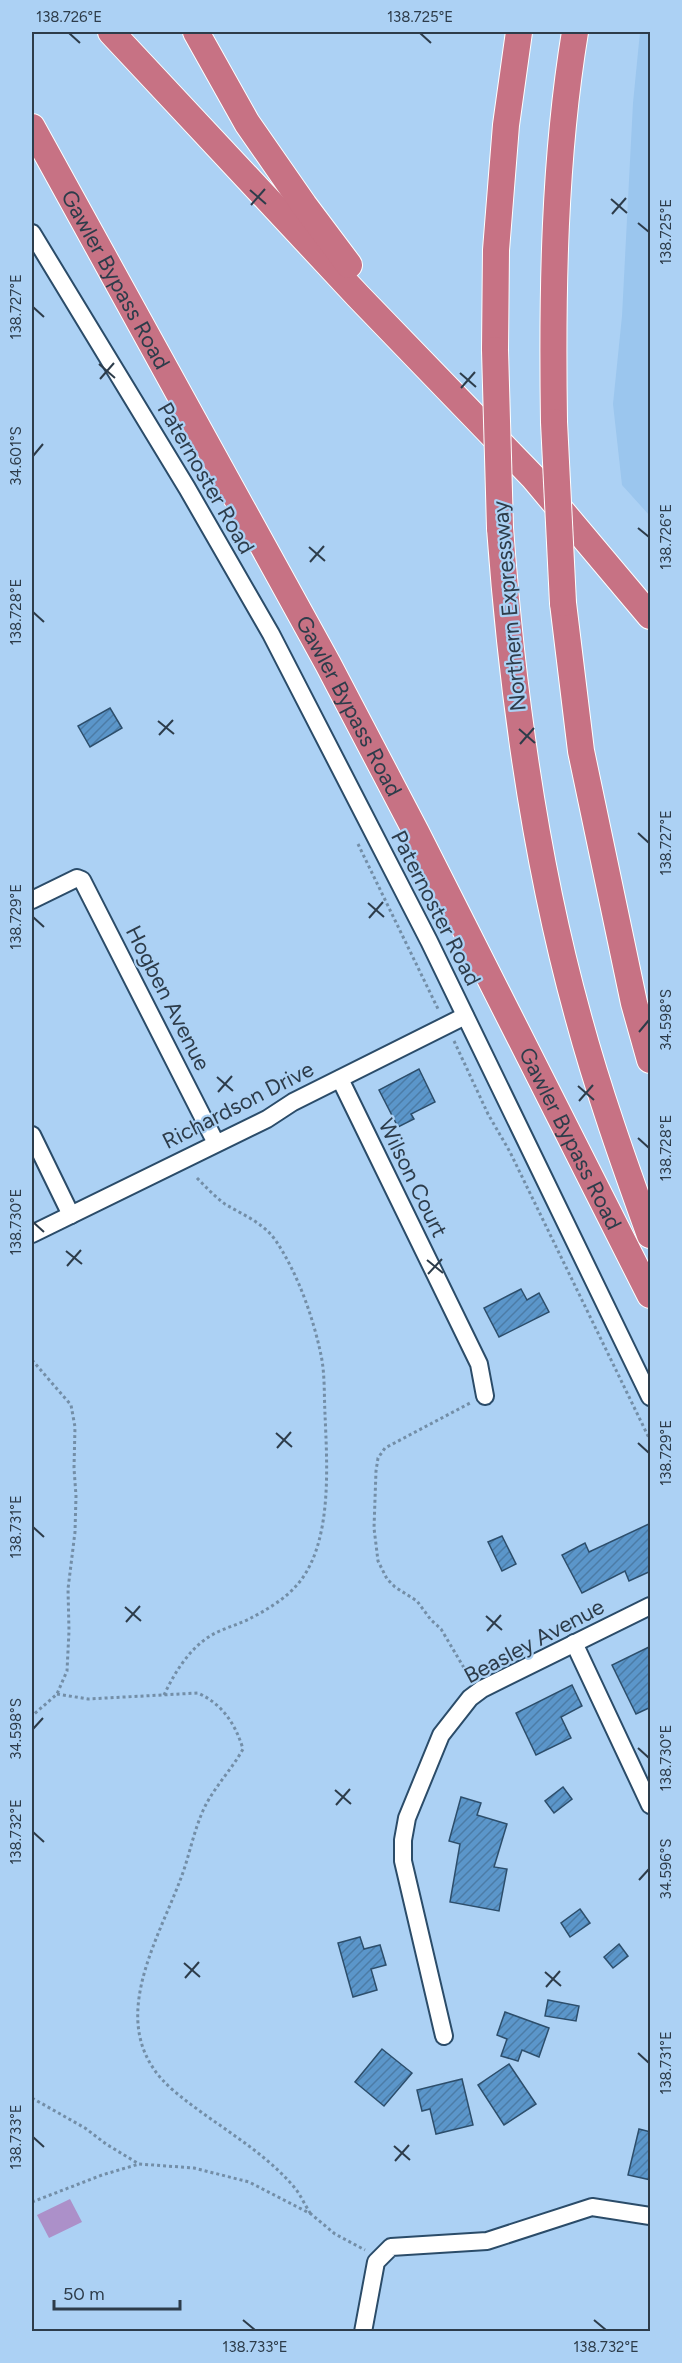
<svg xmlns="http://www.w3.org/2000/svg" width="682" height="2363" viewBox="0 0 682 2363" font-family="Figtree,sans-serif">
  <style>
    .built { fill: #9bc6ee }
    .park { fill: #ac90c9 }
    .building { fill: url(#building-hatch); stroke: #2d4e6b; stroke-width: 1.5 }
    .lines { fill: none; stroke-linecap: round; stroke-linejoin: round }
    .minor-casing { stroke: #2b4c69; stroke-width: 20 }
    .highway-casing { stroke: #fff; stroke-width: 28 }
    .path { stroke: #738ea7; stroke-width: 3; stroke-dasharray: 3 3; stroke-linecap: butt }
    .minor { stroke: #fff; stroke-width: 16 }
    .highway { stroke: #c77284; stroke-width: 26 }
    .highway-bridge-casing { stroke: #fff; stroke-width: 28; stroke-linecap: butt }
    .highway-bridge { stroke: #c77284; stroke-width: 26 }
    .ticks { fill: none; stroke: #2d3c4a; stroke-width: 2 }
    .labels { text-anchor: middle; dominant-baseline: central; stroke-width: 4.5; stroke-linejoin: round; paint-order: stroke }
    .street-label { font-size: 22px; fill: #2d3c4a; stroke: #acd1f4 }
    .neatline { fill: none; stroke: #2d3c4a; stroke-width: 2 }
    .ticks-label { font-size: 15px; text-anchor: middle; fill: #2d3c4a }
  </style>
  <defs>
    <pattern id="building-hatch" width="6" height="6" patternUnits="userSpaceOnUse" patternTransform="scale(1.5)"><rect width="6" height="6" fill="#5b96ca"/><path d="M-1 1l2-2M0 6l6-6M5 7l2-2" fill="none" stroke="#4c7ca6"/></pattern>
  </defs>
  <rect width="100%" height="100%" fill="#acd1f4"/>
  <path class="built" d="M640 32H650V516L622 485 613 404 622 316 633 103Z"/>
  <path class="park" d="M70 2199 82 2222 49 2238 37 2215Z"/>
  <g class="building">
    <path d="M110 708 122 728 90 747 78 726Z"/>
    <path d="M419 1069 435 1102 411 1114 414 1119 398 1127 379 1090Z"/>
    <path d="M521 1289 527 1300 539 1293 549 1312 499 1337 484 1308Z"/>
    <path d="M651 1523V1571L629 1581 625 1571 582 1593 562 1555 585 1543 589 1552Z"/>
    <path d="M502 1536 516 1564 502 1571 488 1542Z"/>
    <path d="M651 1646V1707L636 1714 612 1665Z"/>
    <path d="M572 1685 582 1706 561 1717 571 1738 536 1755 516 1713Z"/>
    <path d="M563 1787 572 1799 554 1813 545 1801Z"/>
    <path d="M461 1797 481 1803 477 1815 507 1824 494 1867 507 1869 499 1911 450 1902 460 1844 449 1841Z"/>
    <path d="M580 1909 590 1923 570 1937 561 1923Z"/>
    <path d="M360 1937 364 1949 380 1945 386 1965 371 1969 377 1990 353 1997 338 1943Z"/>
    <path d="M619 1944 628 1956 613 1968 604 1957Z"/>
    <path d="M548 2000 579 2006 576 2021 545 2016Z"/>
    <path d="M505 2012 549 2028 539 2057 522 2050 518 2061 501 2056 507 2039 497 2035Z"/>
    <path d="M382 2049 412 2073 384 2106 355 2082Z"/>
    <path d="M509 2064 536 2104 504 2125 478 2085Z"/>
    <path d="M462 2079 473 2125 436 2134 430 2109 422 2111 417 2090Z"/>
    <path d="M639 2129 651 2132V2180L628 2175Z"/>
  </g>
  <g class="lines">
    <g class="minor-casing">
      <g id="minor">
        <path d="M32 233 187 488 271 634 429 941 650 1397"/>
        <path d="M32 900 77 878 82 880 216 1143"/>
        <path d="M340 1079 479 1364 485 1396"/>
        <path d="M32 1135 71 1215"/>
        <path d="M32 1234 267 1119 293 1102 465 1016"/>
        <path d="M574 1643 650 1805"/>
        <path d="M444 2036 403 1861V1840L407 1818 441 1735 470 1698 482 1689 650 1606"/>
        <path d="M363 2332 376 2262 391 2247 487 2241 592 2207 650 2216"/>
      </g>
    </g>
    <g class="highway-casing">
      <g id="highway">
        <path d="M111 32 358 296 533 477 650 616"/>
        <path d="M196 32 247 123 304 205 349 265"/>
        <path id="s1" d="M32 127 328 664 416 832 650 1295"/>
        <path d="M495 350 496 250 506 125 519 32"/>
        <path d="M554 422C552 292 554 160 575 32"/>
        <path d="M500 528C512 692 534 857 578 1016 598 1090 624 1163 650 1235"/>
        <path d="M563 603 581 751 634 1003 650 1060"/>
      </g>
    </g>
    <g class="path">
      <path d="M358 844 439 1011"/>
      <path d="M454 1041 488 1114 510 1152 650 1440"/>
      <path d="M32 1360 71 1405 75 1427 74 1468 76 1496 75 1532 68 1589 69 1631 67 1671 57 1694 32 1716"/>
      <path d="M470 1678 441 1629 431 1620 417 1601 395 1587 387 1579 378 1561 374 1528 376 1471 378 1458 385 1448 472 1402"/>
      <path d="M57 1694 88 1699 198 1693C222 1704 235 1723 243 1749 231 1771 212 1789 202 1813 193 1834 189 1857 181 1878 155 1947 102 2030 174 2091 213 2124 261 2148 294 2187 301 2195 305 2206 311 2214"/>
      <path d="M164 1695C174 1674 187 1652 207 1638 220 1629 235 1626 249 1619 265 1611 285 1599 297 1585 333 1544 327 1465 325 1414 324 1395 325 1374 321 1355 313 1317 298 1274 276 1241 264 1223 243 1215 225 1204 214 1196 205 1186 195 1176"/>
      <path d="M32 2098 85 2128 106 2144 139 2164 194 2168 249 2182 311 2214 335 2234 365 2250"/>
      <path d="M32 2202 102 2175 139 2164"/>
    </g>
    <use href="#minor" class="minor"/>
    <use href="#highway" class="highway"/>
    <g class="highway-bridge-casing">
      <g id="highway-bridge">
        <path d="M495 350 500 528"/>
        <path d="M554 422 563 603"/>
      </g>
    </g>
    <use href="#highway-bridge" class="highway-bridge"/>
  </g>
  <path class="ticks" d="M69 33 80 43M420 33 431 43M250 190 266 204M611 199 627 213M251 205 265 189M612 214 626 198M638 223 649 232M33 307 44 317M99 364 115 378M460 373 476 387M100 379 114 363M461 388 475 372M33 456 43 444M638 528 649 537M309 547 325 561M310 562 324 546M33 612 44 622M158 721 174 734M519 729 535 743M159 735 173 720M520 744 534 728M638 833 649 843M368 903 384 917M33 917 44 927M369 918 383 902M639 1032 649 1020M217 1077 233 1091M578 1086 594 1100M218 1092 232 1076M579 1101 593 1085M638 1138 649 1148M33 1222 44 1232M66 1251 82 1264M427 1260 443 1273M67 1266 81 1250M428 1274 442 1259M276 1433 292 1447M638 1443 649 1453M277 1448 291 1432M33 1527 44 1537M125 1607 141 1621M486 1616 502 1630M126 1622 140 1606M487 1631 501 1615M33 1729 43 1718M638 1748 649 1758M335 1790 351 1804M336 1805 350 1789M33 1832 44 1842M639 1880 649 1869M184 1963 200 1977M545 1972 561 1986M185 1978 199 1962M546 1987 560 1971M638 2053 649 2063M33 2137 44 2147M394 2146 410 2160M395 2161 409 2145M243 2320 255 2330M594 2320 606 2330"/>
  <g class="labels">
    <g class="street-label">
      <text stroke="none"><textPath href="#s1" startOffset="174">Gawler Bypass Road</textPath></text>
      <text transform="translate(206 478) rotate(60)">Paternoster Road</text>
      <text transform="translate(509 606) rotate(-95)">Northern Expressway</text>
      <text stroke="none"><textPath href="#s1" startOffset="660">Gawler Bypass Road</textPath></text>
      <text transform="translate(436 908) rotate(63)">Paternoster Road</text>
      <text transform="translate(168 998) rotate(63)">Hogben Avenue</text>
      <text transform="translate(238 1105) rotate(-27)">Richardson Drive</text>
      <text stroke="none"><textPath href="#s1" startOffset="1146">Gawler Bypass Road</textPath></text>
      <text transform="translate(413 1178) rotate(64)">Wilson Court</text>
      <text transform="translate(534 1641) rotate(-28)">Beasley Avenue</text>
    </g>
  </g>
  <rect width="682" height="2363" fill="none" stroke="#acd1f4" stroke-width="66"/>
  <path d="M54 2300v9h126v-9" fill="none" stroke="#2d3c4a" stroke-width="3"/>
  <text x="63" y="2300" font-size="18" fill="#2d3c4a" stroke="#acd1f4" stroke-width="4.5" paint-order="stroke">50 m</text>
  <rect x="33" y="33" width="616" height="2297" class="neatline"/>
  <g class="ticks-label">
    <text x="69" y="22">138.726°E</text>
    <text x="420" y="22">138.725°E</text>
    <text transform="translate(666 232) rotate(-90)" y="5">138.725°E</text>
    <text transform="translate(16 307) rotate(-90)" y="5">138.727°E</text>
    <text transform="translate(16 456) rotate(-90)" y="5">34.601°S</text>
    <text transform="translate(666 537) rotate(-90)" y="5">138.726°E</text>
    <text transform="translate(16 612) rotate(-90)" y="5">138.728°E</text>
    <text transform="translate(666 843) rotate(-90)" y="5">138.727°E</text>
    <text transform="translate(16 917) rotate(-90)" y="5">138.729°E</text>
    <text transform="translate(666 1020) rotate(-90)" y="5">34.598°S</text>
    <text transform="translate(666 1148) rotate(-90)" y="5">138.728°E</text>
    <text transform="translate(16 1222) rotate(-90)" y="5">138.730°E</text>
    <text transform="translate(666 1453) rotate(-90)" y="5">138.729°E</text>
    <text transform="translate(16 1527) rotate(-90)" y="5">138.731°E</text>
    <text transform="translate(16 1729) rotate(-90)" y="5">34.598°S</text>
    <text transform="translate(666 1758) rotate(-90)" y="5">138.730°E</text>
    <text transform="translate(16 1832) rotate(-90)" y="5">138.732°E</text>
    <text transform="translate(666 1869) rotate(-90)" y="5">34.596°S</text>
    <text transform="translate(666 2063) rotate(-90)" y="5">138.731°E</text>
    <text transform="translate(16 2137) rotate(-90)" y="5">138.733°E</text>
    <text x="255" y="2352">138.733°E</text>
    <text x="606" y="2352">138.732°E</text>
  </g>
</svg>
